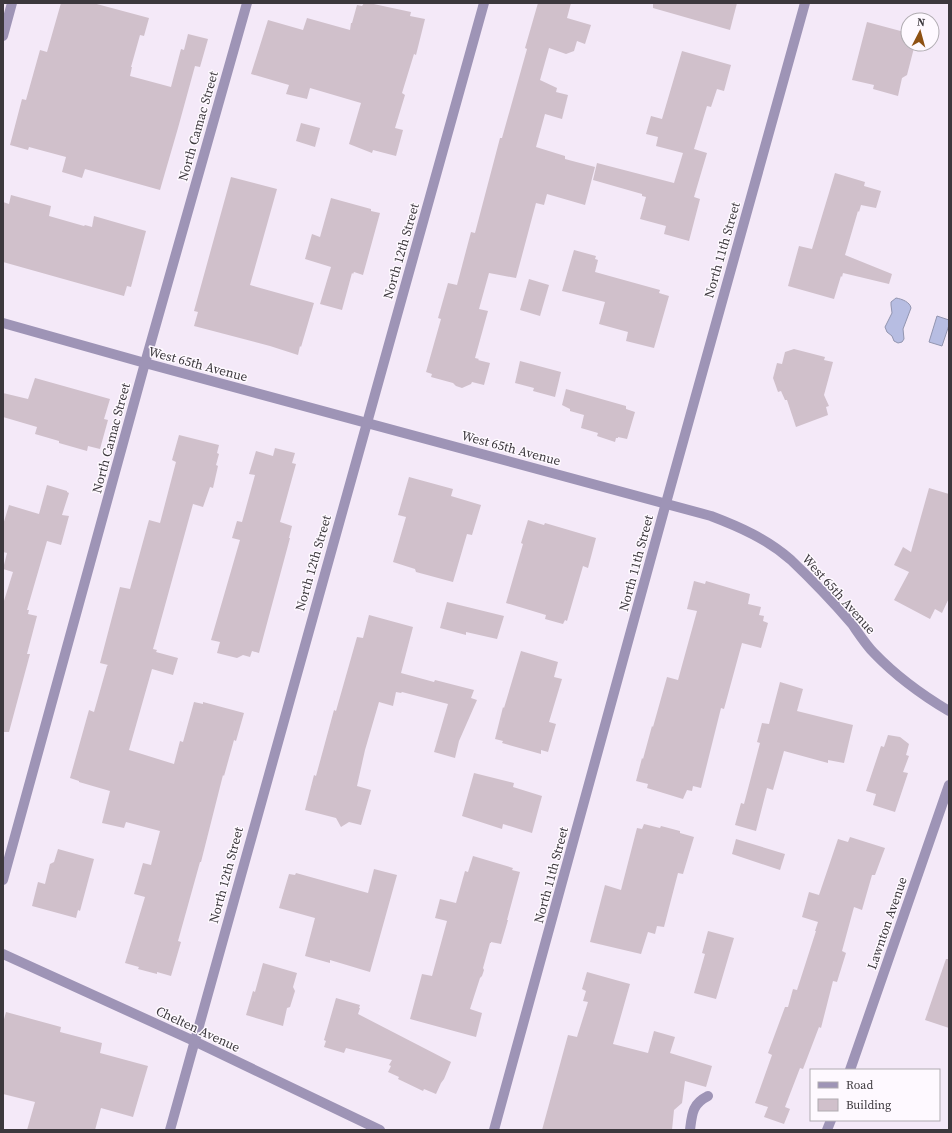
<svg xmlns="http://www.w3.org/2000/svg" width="952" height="1133" viewBox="0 0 952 1133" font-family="'Source Serif 4',serif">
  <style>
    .water { fill: #b7bde2; stroke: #9295b0 }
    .building { fill: #d0c0cb }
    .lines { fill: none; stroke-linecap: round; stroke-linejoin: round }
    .minor { stroke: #9e94b6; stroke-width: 10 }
    .labels { text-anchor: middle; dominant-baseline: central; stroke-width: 3; stroke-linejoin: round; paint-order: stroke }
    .street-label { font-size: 13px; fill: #3c383d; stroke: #fef9ff }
  </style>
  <rect width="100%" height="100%" fill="#f4e9f8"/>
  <g class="water">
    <path d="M896 298C902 299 910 302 911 308L903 329 904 339 902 342 898 343 894 341 892 336 887 332 885 327 892 313 891 305V302Z"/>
    <path d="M937 316 949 320V325L942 346 929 342Z"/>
  </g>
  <g class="building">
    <path d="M61 3H93L149 18 144 36 140 35 131 67H132L130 76 171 87 181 49 184 50 188 34 208 39 200 67 195 66 178 128 160 190 85 169 82 178 62 172 66 157 29 147 28 150 10 145 22 99 26 100 40 50 47 52Z"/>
    <path d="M364 3H369L411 12 410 16 425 19 416 55 414 54 402 93 405 95 395 128 403 130 396 156 373 150 372 153 349 144 361 103 310 88 307 99 286 94 289 85 251 74 268 20 303 30 307 18 350 30 351 23H352L357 5 362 6Z"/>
    <path d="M538 3H571L567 18 591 25 585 44 577 41 574 51 566 54 549 48 540 80 557 88 556 92 568 95 562 119 545 114 536 147 565 156V159L595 167 585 205 547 194 544 205 536 203 516 278 489 273 479 309 488 311 475 358 479 359 478 360 490 363 484 385 472 382 471 384 462 388 456 386 453 383 431 377 432 374 426 372 441 319 438 318 448 283 457 285 471 232 475 233 500 138H502L527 49 525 48Z"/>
    <path d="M653 3H737L730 30 653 8Z"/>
    <path d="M867 22 908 33V44H915L907 75 902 78 898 96 873 89 874 85 852 80Z"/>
    <path d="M682 51 731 65 724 91 717 89 711 107 707 106 694 149 707 153 694 197 700 199 689 241 664 234 666 226 640 219 646 197 642 196V194L593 180 597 163 674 183 683 153 656 146 658 137 646 134 651 116 662 119Z"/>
    <path d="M301 123 320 128 315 147 296 141Z"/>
    <path d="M835 173 865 182 864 186 881 191 876 208 861 205 859 212 858 211 845 255 892 274 889 284 843 273 842 277 841 276 834 299 788 286 799 246 812 249Z"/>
    <path d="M231 177 277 189 250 285 314 303 301 347 300 346 298 355 270 346 194 326 198 312 194 311Z"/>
    <path d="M11 195 51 206 49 216 84 226 85 225 92 227 94 216 146 231 131 287 127 286 124 296 3 262V202L9 204Z"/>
    <path d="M331 198 371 209V211L380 213 363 275 354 272 353 274 352 273 342 310 320 304 331 267 305 259 312 234 320 237Z"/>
    <path d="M574 250 596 256 595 259 598 260 595 272 660 290 659 293 669 296 654 348 626 341 628 332 599 324 605 302 562 291Z"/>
    <path d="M529 279 549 285 540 316 520 310Z"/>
    <path d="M794 349 825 357 824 360 833 362 824 395 829 406 826 407 828 415 796 427 787 400H785L781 391 778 392 773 378 777 363 782 364 785 352Z"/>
    <path d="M520 361 561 372 555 397 533 391 534 388 515 383Z"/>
    <path d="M35 378 110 399 104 419 108 420 100 449 88 446 87 451 59 443V441L35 434 37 427 3 417V393L28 399Z"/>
    <path d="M566 389 626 406V409L635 412 627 439 618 437V438H616L615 442 597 436 598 433 581 428 584 415 570 411V409L562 405Z"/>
    <path d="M179 435 219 445 217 453 219 454 216 465 218 466 213 488 210 487 203 507 193 504 153 649 157 650 156 652 178 658 173 675 152 669 129 750 174 764 180 741 183 742 194 702 203 704V702L244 713 236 741 234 740 224 776 223 775 201 862H200L178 941 181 942 171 976 157 972V974L138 969 139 967 125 963 145 897 134 894 143 863 151 865 160 831 126 822 124 828 102 823 110 791 79 782V781L70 778 89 710 94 712 107 666 108 665 100 663 120 587 130 589 149 520 160 523 176 462 172 460Z"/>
    <path d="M275 448 295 453 292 463 296 464 280 522 292 526 289 538H290L259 653 252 651 250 657 243 655 237 658 217 653 220 642 211 640 240 540 232 538 237 521 242 522 255 475 249 474 256 451 273 456Z"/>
    <path d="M409 477 453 489 451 496 481 505 472 535 467 534 453 582 416 572 415 569 393 562 406 517 398 515Z"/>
    <path d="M47 485 67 491V492L69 493 62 515 69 516 61 545 47 541 27 610H29L28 614 37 616 27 654H30L9 732H3V604L13 572 3 569 7 553 3 552V525L9 505 39 514Z"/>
    <path d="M929 488 949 494V598L942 613 935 609 930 619 894 600 909 572 894 565 903 547 911 552Z"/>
    <path d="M528 520 544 525 545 523 596 538 588 568 583 566 567 621 565 620 563 624 545 619 546 615 506 603 523 544 521 543Z"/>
    <path d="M694 581 705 584 706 581 750 594 748 604 761 607 759 615 764 616 763 621 768 623 761 648 742 643 724 709 721 708 701 788 693 786 692 791 687 790 683 799 647 788 648 784 636 781 642 758 643 759 652 726 653 727 667 677 678 680 697 611 687 609Z"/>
    <path d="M447 602 504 616 497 639 466 632V635L440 628Z"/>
    <path d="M369 615 413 627 401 673 434 682 435 680 474 690 471 698 477 700 459 741 455 758 434 752 448 704 402 692 401 693 396 692 393 706 379 702 365 750 357 786 371 790 361 825 349 822 341 827 336 818 305 810 314 775 316 776 334 710 336 711 357 637 363 638Z"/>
    <path d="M521 651 558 662 554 677 562 679 549 722 556 724 548 752 541 750V754L502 743 503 741 495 739 503 707 504 708Z"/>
    <path d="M780 682 803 689 797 711 853 725 844 763 828 760V763L784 751 773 790 767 788 756 831 735 825 741 803 744 804 760 743 757 742 762 723 769 724Z"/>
    <path d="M888 735 900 737 909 744 906 755 909 756 903 772 908 773 895 812 873 805 876 794 866 791 881 746 884 747Z"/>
    <path d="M474 773 514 783 513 787 542 796 532 833 503 824 502 829 462 816Z"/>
    <path d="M644 824 660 828 661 826 680 831V833L694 837 683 874 678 873 664 927 657 926 655 934 648 932 641 954 590 942 605 885 621 890 637 828 642 829Z"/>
    <path d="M850 837 885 848 875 875H872L862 910 854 907 842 951 846 953 837 982 833 981 821 1028 819 1027 803 1069 800 1068 785 1107 790 1109 784 1124 764 1117 768 1107 755 1103 772 1055 768 1053 785 1007H788L793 989 797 990 816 931H815L818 922 802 917 809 892 819 895 838 839 848 842Z"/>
    <path d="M736 839 785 854 780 870 732 854Z"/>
    <path d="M58 849 94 859 80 911 78 910 76 918 32 906 38 882 45 884 50 864 54 862Z"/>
    <path d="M473 856 513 868 512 870 520 872 507 920H508L501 944 491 942V943H490L483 968 484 970 482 976 480 978 470 1009 482 1013 476 1037 410 1019 422 974 432 976 447 921 435 918 440 899 456 903 465 871 468 872Z"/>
    <path d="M374 869 397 875 370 972 330 960V963L305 956 315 918 279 908 289 874 295 875 296 873 368 893Z"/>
    <path d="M708 931 734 938 716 999 694 993 705 954 702 953Z"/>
    <path d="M946 959H949V1028L925 1020Z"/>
    <path d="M263 963 297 973 293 987 295 991 290 1007 287 1008 283 1026 246 1015 253 991 255 992Z"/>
    <path d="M587 972 630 984 613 1044 648 1053 654 1031 675 1037 670 1053 712 1066 706 1087 685 1081 682 1103 674 1110 672 1130H542L568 1035 577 1037 588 1002 583 1001 586 991 582 989Z"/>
    <path d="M336 998 360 1005 359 1008H360L358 1014 451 1062 444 1079 441 1083 436 1094 424 1089 423 1091 398 1079 399 1077 388 1072 391 1066 389 1065 392 1060 346 1048 344 1053 324 1047 326 1041 324 1040Z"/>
    <path d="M6 1012 61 1027 60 1032 102 1043 100 1053 148 1066 133 1117 101 1108 95 1130H27L35 1102 3 1094V1023Z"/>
  </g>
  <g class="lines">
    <g class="minor">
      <path d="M3 36 12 3"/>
      <path d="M3 323 145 363 711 516C740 527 767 539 791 560 812 580 833 602 852 624 859 634 866 645 874 653 896 676 922 695 949 711"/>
      <path d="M3 880 145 363 247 3"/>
      <path d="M3 954 194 1041 380 1130"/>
      <path d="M850 1070 949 785"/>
      <path d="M170 1130C272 754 379 379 484 3"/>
      <path d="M494 1130 666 503 805 3"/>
      <path d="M690 1130C692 1114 692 1104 708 1096"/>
      <path d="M827 1130 831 1120"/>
    </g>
  </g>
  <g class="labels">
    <g class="street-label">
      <text transform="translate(198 126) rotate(-74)">North Camac Street</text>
      <text transform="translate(722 250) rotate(-74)">North 11th Street</text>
      <text transform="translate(401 251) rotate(-74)">North 12th Street</text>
      <text transform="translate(198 364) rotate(15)">West 65th Avenue</text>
      <text transform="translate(111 438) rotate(-75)">North Camac Street</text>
      <text transform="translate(511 448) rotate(15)">West 65th Avenue</text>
      <text transform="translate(313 563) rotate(-74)">North 12th Street</text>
      <text transform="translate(636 563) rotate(-75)">North 11th Street</text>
      <text transform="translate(839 594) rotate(48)">West 65th Avenue</text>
      <text transform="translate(226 875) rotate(-75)">North 12th Street</text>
      <text transform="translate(551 875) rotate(-75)">North 11th Street</text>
      <text transform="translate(887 923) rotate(-71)">Lawnton Avenue</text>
      <text transform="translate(198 1029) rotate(25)">Chelten Avenue</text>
    </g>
  </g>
  <rect width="952" height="1133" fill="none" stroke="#3c383d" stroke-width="8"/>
  <rect x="810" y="1069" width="130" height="52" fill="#fef9ff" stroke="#b0acb1"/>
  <rect x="818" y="1082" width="20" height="6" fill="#9e94b6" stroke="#b0acb1"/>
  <text x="846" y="1089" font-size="12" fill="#3c383d">Road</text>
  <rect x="818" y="1099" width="20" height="12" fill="#d0c0cb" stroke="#b0acb1"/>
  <text x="846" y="1109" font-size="12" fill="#3c383d">Building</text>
  <g transform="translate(920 32) rotate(6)"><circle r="19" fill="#fef9ff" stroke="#b0acb1"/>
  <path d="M0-3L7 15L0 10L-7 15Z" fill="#8e5113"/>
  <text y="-6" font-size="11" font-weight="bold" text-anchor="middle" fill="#3c383d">N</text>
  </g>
</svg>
